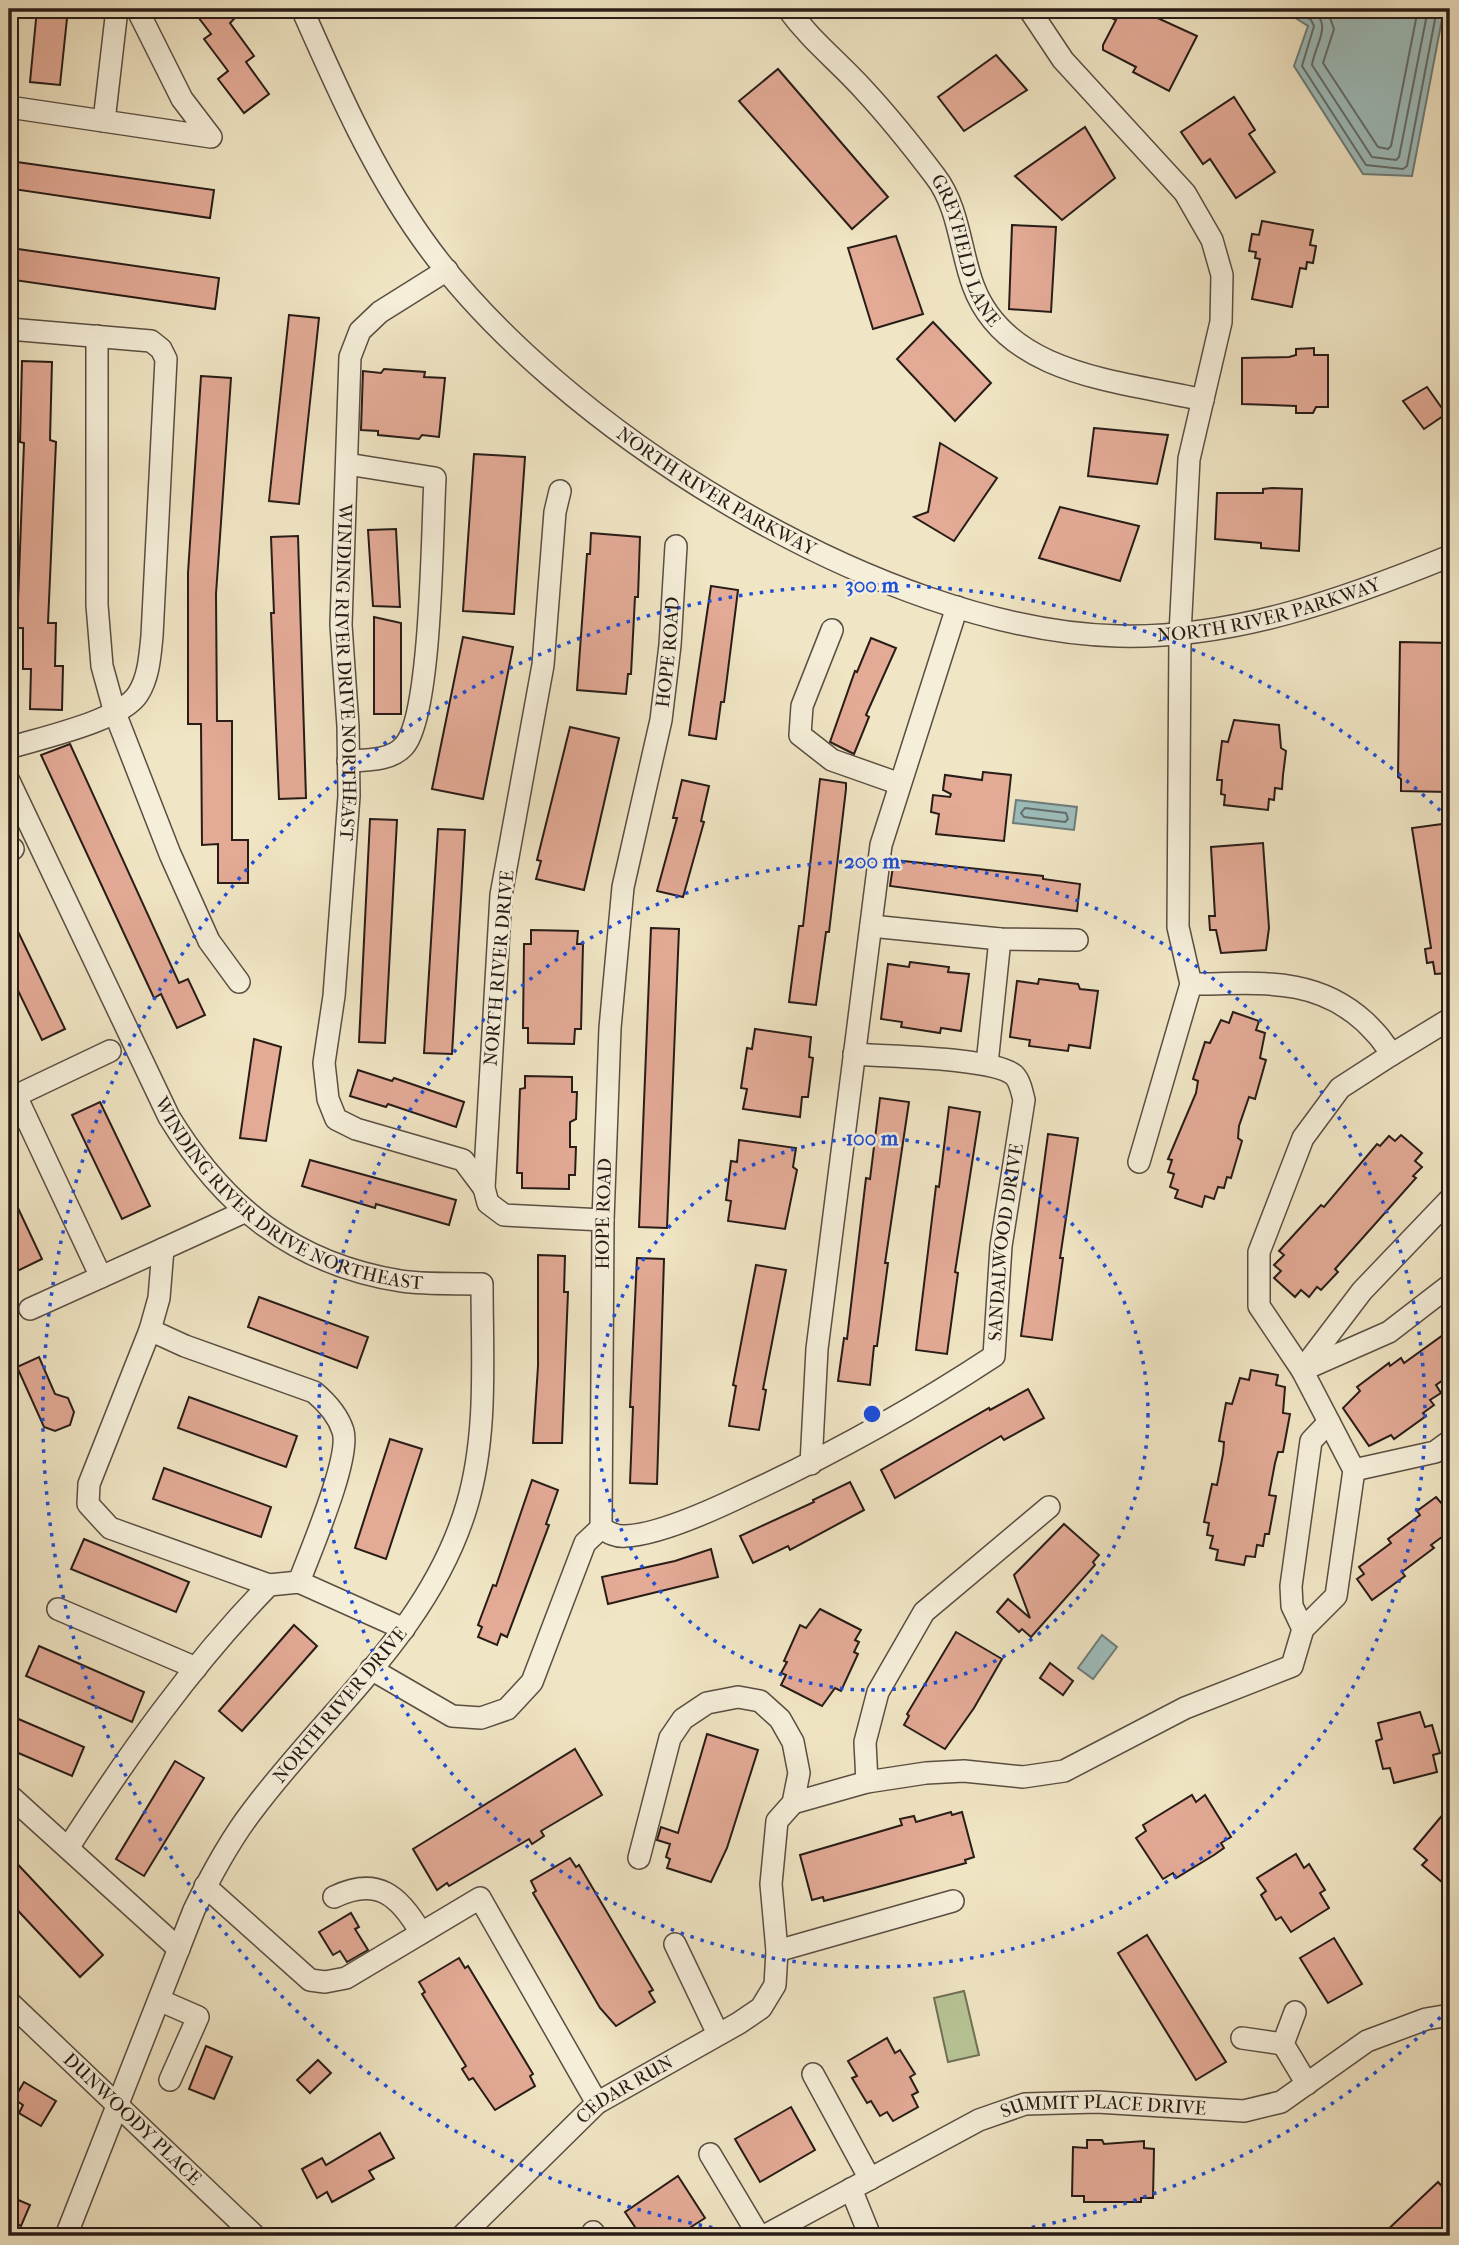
<svg xmlns="http://www.w3.org/2000/svg" width="1459" height="2245" viewBox="0 0 1459 2245" font-family="'IM FELL French Canon',serif">
  <style>
    .green { fill: #b7c596; stroke: #707056; stroke-width: 2 }
    .water { fill: #9dbdbc; stroke: #6e7d7a; stroke-width: 2 }
    .lines { fill: none; stroke-linecap: round; stroke-linejoin: round }
    .shore { stroke: #626c6a; stroke-width: 2 }
    .building { fill: #e3aa96; stroke: #281c17; stroke-width: 2 }
    .minor-casing { stroke: #5a4e42; stroke-width: 24 }
    .minor { stroke: #f5eed9; stroke-width: 21 }
    .ring { fill: none; stroke: #1d4ed8; stroke-width: 3.5; stroke-dasharray: 3.5 7 }
    .labels { text-anchor: middle; dominant-baseline: central; stroke-width: 5; stroke-linejoin: round; paint-order: stroke }
    .street-label { font-size: 19px; fill: #281c17; stroke: #f5eed9 }
    .centre { fill: #1d4ed8; stroke: #f5eed9; stroke-width: 3.5 }
    .ring-label { font-size: 21px; text-anchor: middle; font-weight: bold; fill: #1d4ed8; stroke: #f5eed9; stroke-width: 5; stroke-linejoin: round; paint-order: stroke }
  </style>
  <rect width="100%" height="100%" fill="#f0e5c4"/>
  <filter id="stains"><feTurbulence type="fractalNoise" baseFrequency=".00286" numOctaves="4"/><feColorMatrix values="0 0 0 0 .2 0 0 0 0 .09 0 0 0 0 .02 0 0 0 .5 -.17"/></filter>
  <radialGradient id="worn" r=".72"><stop offset=".6" stop-color="#630" stop-opacity="0"/><stop offset="1" stop-color="#630" stop-opacity=".3"/></radialGradient>
  <path class="green" d="M964 1991 979 2055 948 2062 934 1998Z"/>
  <g class="water">
    <path d="M1281 9H1444L1412 176 1363 174 1294 66 1308 26Z"/>
    <path d="M1016 800 1077 807 1074 830 1013 823Z"/>
    <path d="M1102 1635 1117 1647 1093 1679 1078 1668Z"/>
  </g>
  <g class="lines">
    <g class="shore">
      <path d="M1294 9 1311 20 1314 26 1302 66 1366 165 1403 169 1407 166 1437 9"/>
      <path d="M1311 9C1334 24 1315 44 1312 65L1372 157 1396 160 1399 157 1428 9"/>
      <path d="M1327 9 1334 29 1323 63 1378 147 1388 149 1391 146 1418 9"/>
      <path d="M1025 808 1066 813 1068 819 1065 822 1024 817 1021 813Z"/>
    </g>
  </g>
  <g class="building">
    <path d="M37 9H68L60 85 30 82Z"/>
    <path d="M192 9H228L235 18 230 23 254 56 246 62 269 94 244 113 218 79 228 71 204 39 211 34Z"/>
    <path d="M1092 9H1138L1197 36 1169 91 1133 72 1136 67 1103 50V45L1116 20Z"/>
    <path d="M996 55 1027 90 964 131 938 97Z"/>
    <path d="M778 69 888 197 852 229 739 101Z"/>
    <path d="M1234 97 1255 130 1249 134 1275 172 1236 198 1210 159 1203 164 1181 132Z"/>
    <path d="M1085 127 1115 178 1062 220 1015 176Z"/>
    <path d="M17 162 214 190 210 218 13 189Z"/>
    <path d="M1262 221 1313 230 1310 245 1316 246 1313 263 1307 262 1306 269 1300 268 1292 307 1252 299 1260 259 1255 258 1256 252 1249 251 1252 234 1259 235Z"/>
    <path d="M1012 225 1056 227 1051 312 1009 309Z"/>
    <path d="M896 236 923 314 873 329 848 248Z"/>
    <path d="M18 249 219 278 215 309 14 280Z"/>
    <path d="M289 315 319 318 299 504 269 501Z"/>
    <path d="M933 322 991 383 955 421 897 359Z"/>
    <path d="M1314 348V355H1328V407H1316L1313 413H1296V406L1242 404V358L1289 357 1296 355V349Z"/>
    <path d="M22 361 52 362 50 440 56 442 48 623H56L55 666H63L62 710 30 709 31 669H23V628H17L24 443 20 442Z"/>
    <path d="M384 369 425 372 424 377 445 378 439 437 422 435 419 439 378 435V431L361 430 363 371 381 373Z"/>
    <path d="M201 376 231 378 216 594 217 721H232V840H248V883H218V844L202 845 201 724H188V573Z"/>
    <path d="M1427 387 1446 414 1424 429 1403 401Z"/>
    <path d="M1094 428 1168 435 1157 484 1088 476Z"/>
    <path d="M940 443 997 478 954 541 914 517 928 512Z"/>
    <path d="M474 454 525 457 514 614 463 611Z"/>
    <path d="M1272 488 1302 489 1299 551 1261 548V543L1215 539 1217 493H1263V489Z"/>
    <path d="M1060 507 1139 526 1120 581 1039 558Z"/>
    <path d="M396 529 400 607 373 606 368 530Z"/>
    <path d="M591 533 640 537 638 597H635L631 674H628L626 694 577 690 587 554H590Z"/>
    <path d="M298 536 306 798 279 799 271 613H274L271 537Z"/>
    <path d="M711 586 738 590 724 702H721L716 739 689 735Z"/>
    <path d="M374 617 401 623V714H374Z"/>
    <path d="M463 637 513 647 483 799 432 789Z"/>
    <path d="M871 638 896 648 866 715 869 717 854 754 830 742 855 671 857 672Z"/>
    <path d="M1400 642 1450 643 1448 792 1401 791V779L1398 777Z"/>
    <path d="M1234 720 1279 725 1281 748 1286 751 1283 775 1282 789 1275 788 1274 800 1269 799 1268 810 1224 805 1225 795 1221 794 1222 780H1217L1222 741 1228 742Z"/>
    <path d="M570 727 619 738 584 890 536 879 541 861 537 860Z"/>
    <path d="M70 744 179 983 188 979 205 1015 177 1028 161 994 154 998 41 755Z"/>
    <path d="M983 772 1011 775 1004 841 936 834 939 814 931 812 933 795 950 797 951 794 943 790 945 775 982 780Z"/>
    <path d="M820 779 846 783V789L829 932H826L816 1005 789 1002 799 926H803Z"/>
    <path d="M682 780 709 786 701 821 704 822 683 897 657 891 677 818H673Z"/>
    <path d="M370 819 397 820 385 1043 359 1042Z"/>
    <path d="M1450 823V973L1435 974 1433 962 1427 963 1425 949 1431 948 1412 828Z"/>
    <path d="M438 829 465 830 452 1054 424 1053Z"/>
    <path d="M1263 843 1269 928 1266 950 1221 953 1216 930H1210L1209 916H1215L1211 847Z"/>
    <path d="M894 860 1043 876V879L1080 884 1077 911 890 886Z"/>
    <path d="M9 913 65 1029 42 1040 9 972Z"/>
    <path d="M651 928 679 929 667 1228 639 1227Z"/>
    <path d="M531 930 578 931 577 944H583L581 1029H575L574 1044 528 1043V1028H523L524 944H531Z"/>
    <path d="M910 962 949 967 948 972 969 974 961 1031 941 1028 940 1033 901 1027 902 1022 881 1019 888 964 909 967Z"/>
    <path d="M1039 979 1078 984 1080 989 1098 991 1090 1048 1069 1045 1068 1051 1029 1046 1030 1040 1010 1037 1017 981 1038 984Z"/>
    <path d="M1233 1012 1259 1021 1256 1030 1265 1033 1260 1058 1266 1060 1255 1099 1249 1097 1239 1126 1238 1138 1242 1141 1231 1178 1227 1177 1224 1188 1218 1187 1214 1199 1205 1196 1202 1207 1175 1198 1178 1190 1170 1187 1174 1174 1168 1172 1172 1160 1168 1159 1196 1093 1198 1081 1193 1079 1205 1042 1210 1043 1221 1020 1229 1023Z"/>
    <path d="M755 1029 811 1037 809 1057 813 1058 808 1097H802L800 1117 743 1109 747 1089 741 1088 747 1048 752 1049Z"/>
    <path d="M254 1039 281 1047 266 1141 240 1138Z"/>
    <path d="M358 1070 392 1081 394 1078 464 1102 456 1127 388 1104 386 1107 350 1096Z"/>
    <path d="M525 1076 572 1077V1092H577L576 1119 570 1122V1147H576L575 1175H569V1189L522 1188V1173H517L520 1089 525 1088Z"/>
    <path d="M880 1098 909 1102 885 1263H888L877 1346H874L870 1385 838 1381 844 1338 847 1339 866 1178 870 1179Z"/>
    <path d="M100 1102 150 1206 122 1219 72 1115Z"/>
    <path d="M949 1107 980 1112 955 1272 958 1273 947 1354 916 1350 936 1186 939 1187Z"/>
    <path d="M1048 1134 1078 1138 1060 1258H1063L1052 1340 1021 1336Z"/>
    <path d="M1401 1135 1422 1153 1415 1161 1422 1167 1413 1176 1416 1178 1335 1269 1338 1272 1321 1290 1317 1287 1309 1297 1301 1290 1295 1297 1274 1278 1281 1271 1274 1265 1284 1255 1279 1251 1321 1205 1324 1207 1377 1144 1380 1146 1389 1136 1395 1141Z"/>
    <path d="M739 1140 796 1148 793 1167 797 1170 785 1229 728 1221 731 1201 726 1200 731 1161 737 1162Z"/>
    <path d="M310 1160 456 1200 449 1225 376 1204 375 1208 302 1186Z"/>
    <path d="M9 1189 42 1259 9 1275Z"/>
    <path d="M538 1255 565 1256 564 1292H568L562 1443H533L538 1366Z"/>
    <path d="M637 1258 664 1259 657 1484 630 1483 633 1407H630Z"/>
    <path d="M756 1265 786 1270 763 1389 766 1390 759 1430 729 1426 736 1386 733 1385Z"/>
    <path d="M259 1297 368 1337 357 1368 248 1327Z"/>
    <path d="M1450 1330V1375L1436 1385 1441 1393 1430 1400 1434 1405 1423 1413 1426 1416 1394 1439 1391 1435 1369 1446 1343 1408 1360 1391 1357 1387 1389 1363 1390 1366 1401 1358 1404 1363Z"/>
    <path d="M39 1357 55 1394 68 1398 74 1412 70 1425 55 1431 44 1427 17 1367Z"/>
    <path d="M1251 1370 1278 1375 1276 1385 1285 1387 1283 1413 1290 1414 1283 1452H1278L1275 1463 1269 1495 1276 1496 1269 1534H1265L1263 1546 1257 1545 1255 1557 1246 1556 1244 1565 1216 1560 1218 1550 1210 1548 1213 1536 1207 1535 1209 1523 1204 1522 1212 1484 1217 1485 1223 1454 1224 1442 1219 1441 1226 1403 1232 1404 1240 1378 1249 1380Z"/>
    <path d="M1028 1389 1044 1418 1004 1440 1001 1436 895 1498 881 1470 989 1408 990 1410Z"/>
    <path d="M189 1397 297 1436 286 1467 178 1428Z"/>
    <path d="M390 1439 422 1449 386 1559 355 1548Z"/>
    <path d="M164 1468 271 1507 261 1537 153 1499Z"/>
    <path d="M532 1480 558 1490 546 1524 549 1525 507 1637 501 1634 497 1645 478 1637 482 1627 478 1625 493 1585 496 1586Z"/>
    <path d="M850 1482 864 1510 790 1550 788 1546 753 1563 740 1536 814 1502 813 1500Z"/>
    <path d="M1436 1497 1442 1504 1450 1498V1531L1431 1545 1434 1548 1402 1572 1405 1576 1372 1600 1357 1579 1364 1574 1359 1567 1391 1543 1388 1539 1420 1515 1417 1511Z"/>
    <path d="M1064 1524 1099 1555 1093 1562 1095 1565 1031 1637 1022 1629 1019 1632 997 1612 1008 1599 1030 1618 1014 1575Z"/>
    <path d="M84 1539 189 1582 176 1612 71 1569Z"/>
    <path d="M711 1549 718 1577 608 1604 602 1577 675 1561Z"/>
    <path d="M820 1609 861 1630 855 1640 859 1642 854 1652 858 1654 841 1691 835 1688 822 1706 781 1685 786 1675 781 1673 787 1662 784 1661 800 1625 806 1628Z"/>
    <path d="M294 1625 317 1646 242 1731 219 1711Z"/>
    <path d="M956 1632 1002 1659 974 1708 945 1749 904 1725 909 1716 907 1714Z"/>
    <path d="M39 1646 144 1692 132 1722 26 1676Z"/>
    <path d="M1050 1663 1073 1681 1063 1695 1040 1678Z"/>
    <path d="M1420 1712 1425 1727 1432 1725 1440 1753 1433 1755 1437 1772 1394 1783 1390 1768 1383 1769 1376 1741 1382 1739 1378 1723Z"/>
    <path d="M9 1715 84 1747 72 1776 9 1749Z"/>
    <path d="M707 1734 758 1750 727 1848 711 1882 667 1868 670 1859 666 1857 670 1844 657 1840 661 1827 678 1833Z"/>
    <path d="M575 1749 602 1795 541 1831 544 1836 532 1844 529 1839 449 1886 447 1883 437 1890 413 1849Z"/>
    <path d="M175 1761 204 1778 144 1876 116 1859Z"/>
    <path d="M1192 1795 1196 1802 1205 1795 1231 1837 1221 1843 1224 1848 1214 1855 1176 1878 1173 1873 1163 1879 1136 1838 1146 1831 1143 1825Z"/>
    <path d="M1450 1806V1889L1422 1865 1427 1860 1414 1849Z"/>
    <path d="M951 1812 952 1815 962 1812 974 1857 965 1860 966 1863 874 1888 824 1901 823 1897 812 1900 800 1855 902 1825 900 1819 914 1816 916 1822Z"/>
    <path d="M1296 1854 1304 1868 1309 1864 1325 1890 1320 1893 1329 1908 1291 1932 1281 1917 1276 1920 1261 1895 1266 1891 1257 1878Z"/>
    <path d="M9 1855 103 1955 80 1977 9 1901Z"/>
    <path d="M570 1858 576 1867 579 1865 653 1990 649 1992 655 2002 616 2026 600 2008 533 1893 536 1891 531 1881Z"/>
    <path d="M351 1913 359 1927 355 1929 368 1950 347 1962 340 1951 333 1955 319 1932Z"/>
    <path d="M1147 1935 1226 2062 1196 2080 1118 1953Z"/>
    <path d="M1334 1938 1362 1984 1328 2003 1300 1958Z"/>
    <path d="M459 1958 465 1968 468 1966 533 2074 530 2076 535 2086 495 2110 473 2078 469 2080 462 2069 466 2066 422 1994 425 1992 419 1982Z"/>
    <path d="M887 2038 895 2053 900 2050 915 2074 910 2077 918 2092 912 2095 918 2107 893 2121 887 2112 880 2116 871 2101 867 2103 852 2078 857 2076 848 2061Z"/>
    <path d="M206 2046 232 2057 214 2099 189 2089Z"/>
    <path d="M318 2060 331 2073 310 2093 297 2080Z"/>
    <path d="M24 2082 56 2101 41 2126 19 2113 23 2105 14 2099Z"/>
    <path d="M791 2107 815 2150 760 2182 735 2139Z"/>
    <path d="M380 2133 394 2158 369 2171 374 2179 332 2202 327 2192 317 2198 302 2169 322 2158 326 2165Z"/>
    <path d="M1087 2140H1102L1104 2144 1144 2141V2148L1154 2149 1153 2198H1141V2202H1084V2196H1072L1073 2147 1087 2148Z"/>
    <path d="M678 2176 705 2218 677 2236H641L625 2212Z"/>
    <path d="M1438 2182 1450 2195V2236H1381Z"/>
    <path d="M9 2196 30 2205 21 2226 9 2221Z"/>
  </g>
  <g class="lines">
    <g class="minor-casing">
      <g id="minor">
        <path id="s1" d="M302 9C337 88 371 166 421 237 554 427 884 631 1118 636 1233 639 1345 599 1450 556"/>
        <path id="s2" d="M788 9C812 42 838 61 864 90 889 117 913 147 935 176 959 207 960 250 973 285 1006 376 1122 381 1203 400"/>
        <path d="M1029 9 1063 60 1185 193 1212 240 1222 275 1221 322 1189 459 1180 634 1178 927 1191 984 1139 1162"/>
        <path d="M9 107 211 137 182 99 137 9"/>
        <path d="M104 121 117 9"/>
        <path id="s3" d="M447 270 380 312 360 331 350 357 341 625 348 726 349 796 334 996 324 1063 328 1099 336 1119 356 1129 463 1160 484 1188"/>
        <path d="M9 329 151 341 161 349 166 359 152 636C150 655 149 677 138 694 121 721 40 738 9 748"/>
        <path d="M97 336V605L102 666 115 713 170 854 209 941 239 982"/>
        <path d="M347 464 435 478C432 529 432 715 404 746 391 761 366 760 348 761"/>
        <path d="M560 491 555 512 543 665 501 895 484 1188 488 1203 504 1215 603 1220"/>
        <path d="M832 630 802 706 800 735 832 760 900 784"/>
        <path id="s4" d="M9 781 169 1117C224 1207 294 1264 401 1281 428 1285 456 1283 482 1284 482 1357 488 1434 467 1505 431 1628 328 1710 253 1810 229 1841 211 1875 194 1910L66 2236"/>
        <path d="M9 851 13 849"/>
        <path d="M871 926 1000 939 1077 940"/>
        <path d="M1391 1055 1450 1019"/>
        <path d="M987 1064 1000 939"/>
        <path d="M16 1096 101 1277"/>
        <path d="M9 1099 110 1051"/>
        <path d="M244 1212 163 1249 159 1298 150 1330 185 1346 314 1392C326 1402 338 1415 343 1431 351 1458 310 1552 299 1582"/>
        <path d="M30 1309 163 1249"/>
        <path d="M150 1330 89 1484 88 1504 110 1528 269 1585"/>
        <path d="M1305 1369 1389 1332 1450 1285"/>
        <path d="M1302 1370 1362 1291 1450 1199"/>
        <path d="M811 1464 817 1349 881 845 957 607"/>
        <path d="M1354 1470 1435 1452 1450 1441"/>
        <path id="s5" d="M601 1528C609 1533 616 1537 625 1536 659 1535 715 1509 746 1494 835 1453 912 1410 994 1356L1001 1246 1024 1100C1022 1092 1020 1081 1014 1075 992 1057 887 1057 854 1054"/>
        <path d="M58 1609 196 1668"/>
        <path d="M1303 1629 1292 1606 1291 1586 1311 1441 1329 1422"/>
        <path id="s6" d="M371 1669 452 1716 481 1718 507 1709 532 1682 585 1543 601 1528 603 1220 610 1028 623 887 661 720 670 645 676 546"/>
        <path d="M867 1782 865 1742 878 1692 924 1612 1049 1507"/>
        <path d="M9 1795 179 1949"/>
        <path d="M793 1803 867 1782 926 1773 964 1771 1023 1777 1064 1771 1185 1708 1292 1666 1303 1629 1336 1596 1354 1470 1302 1370 1259 1306V1252L1303 1138 1340 1088 1391 1055C1384 1041 1376 1033 1365 1022 1314 975 1256 984 1191 984"/>
        <path d="M68 1848C128 1755 191 1665 269 1585L299 1582 404 1629"/>
        <path d="M205 1886 310 1980 325 1982 346 1978 480 1898 597 2103"/>
        <path d="M334 1897C377 1876 399 1895 421 1933"/>
        <path d="M675 1944 718 2034"/>
        <path d="M777 1951 953 1901"/>
        <path d="M159 2000 198 2017 170 2080"/>
        <path id="s7" d="M9 2002 255 2236"/>
        <path d="M1295 2012 1283 2044 1307 2084"/>
        <path d="M1242 2038 1283 2044"/>
        <path d="M813 2074 870 2179"/>
        <path d="M710 2154 759 2236"/>
        <path d="M851 2189 870 2236"/>
        <path d="M593 2232 596 2236"/>
        <path id="s8" d="M462 2236 597 2103 739 2023 761 2008 775 1985 777 1951 771 1884 777 1821 793 1803 799 1773 793 1742 780 1719 760 1701 738 1697 707 1703 683 1719 670 1738 639 1858"/>
        <path id="s9" d="M764 2236 979 2120 1025 2104 1097 2102 1244 2111 1281 2102 1367 2041 1426 2019 1450 2015"/>
      </g>
    </g>
    <use href="#minor" class="minor"/>
  </g>
  <g class="ring">
    <circle cx="872" cy="1414" r="276"/>
    <circle cx="872" cy="1414" r="553"/>
    <path d="M1448 2010A829 829 0 0 1 980 2236M764 2236A829 829 0 1 1 1448 818"/>
  </g>
  <g class="labels">
    <g class="street-label">
      <text stroke="none"><textPath href="#s2" startOffset="304">GREYFIELD LANE</textPath></text>
      <text stroke="none"><textPath href="#s1" startOffset="651">NORTH RIVER PARKWAY</textPath></text>
      <text stroke="none"><textPath href="#s1" startOffset="1237">NORTH RIVER PARKWAY</textPath></text>
      <text stroke="none"><textPath href="#s6" startOffset="1239">HOPE ROAD</textPath></text>
      <text stroke="none"><textPath href="#s3" startOffset="450">WINDING RIVER DRIVE NORTHEAST</textPath></text>
      <text transform="translate(499 968) rotate(-85)">NORTH RIVER DRIVE</text>
      <text stroke="none"><textPath href="#s4" startOffset="520">WINDING RIVER DRIVE NORTHEAST</textPath></text>
      <text stroke="none"><textPath href="#s6" startOffset="672">HOPE ROAD</textPath></text>
      <text stroke="none"><textPath href="#s5" startOffset="553">SANDALWOOD DRIVE</textPath></text>
      <text transform="translate(340 1705) rotate(-50)">NORTH RIVER DRIVE</text>
      <text stroke="none"><textPath href="#s8" startOffset="220">CEDAR RUN</textPath></text>
      <text stroke="none"><textPath href="#s9" startOffset="371">SUMMIT PLACE DRIVE</textPath></text>
      <text stroke="none"><textPath href="#s7" startOffset="170">DUNWOODY PLACE</textPath></text>
    </g>
  </g>
  <circle cx="872" cy="1414" r="10" class="centre"/>
  <g class="ring-label">
    <text x="872" y="592">300 m</text>
    <text x="872" y="868">200 m</text>
    <text x="872" y="1145">100 m</text>
  </g>
  <rect width="1459" height="2245" fill="none" stroke="#f0e5c4" stroke-width="35"/>
  <rect x="10" y="10" width="1438" height="2224" fill="none" stroke="#281c17" stroke-width="3.5"/>
  <rect x="18" y="18" width="1424" height="2210" fill="none" stroke="#281c17" stroke-width="2"/>
  <rect width="100%" height="100%" filter="url(#stains)"/>
  <rect width="100%" height="100%" fill="url(#worn)"/>
</svg>
